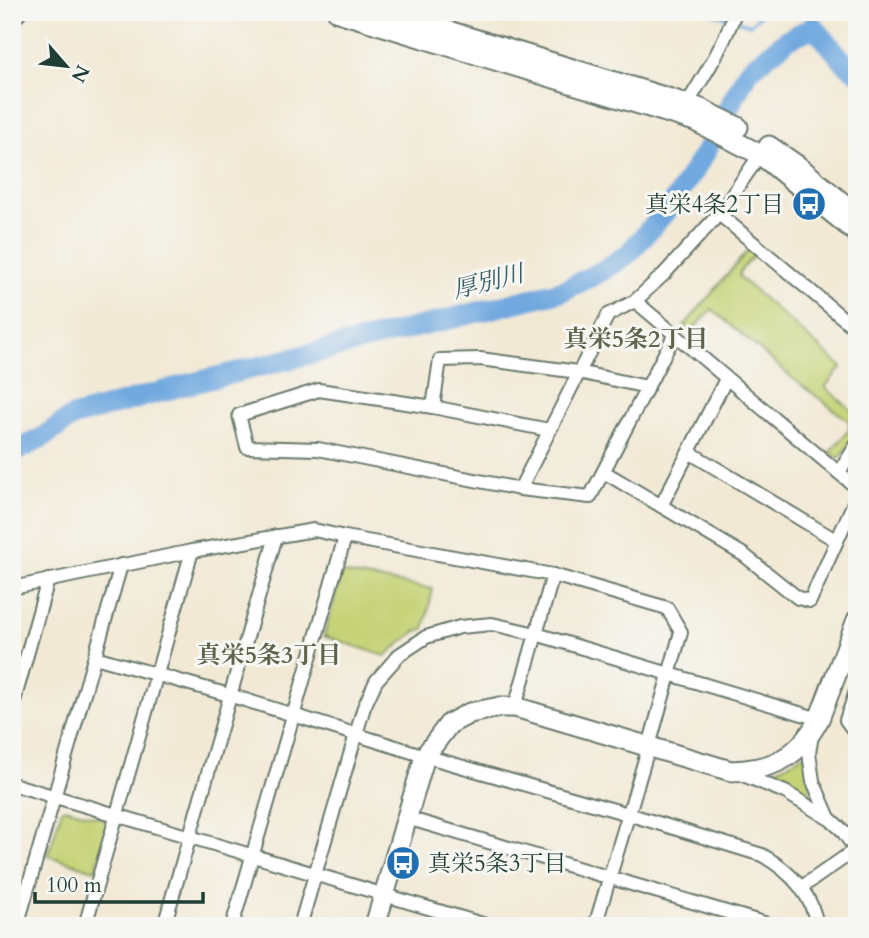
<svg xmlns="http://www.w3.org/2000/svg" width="869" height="938" viewBox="0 0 869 938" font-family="Cardo,'Noto Serif JP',serif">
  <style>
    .green { fill: #c5d274; stroke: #728854; stroke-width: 2 }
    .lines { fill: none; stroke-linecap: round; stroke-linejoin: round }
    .stream { stroke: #70a8df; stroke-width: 3.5 }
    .river { stroke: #70a8df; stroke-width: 21 }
    .street-casing { stroke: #69796c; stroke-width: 16 }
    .secondary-casing { stroke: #69796c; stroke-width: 23 }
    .street { stroke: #fff; stroke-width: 12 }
    .secondary { stroke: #fff; stroke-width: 19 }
    .labels { text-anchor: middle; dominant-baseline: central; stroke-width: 6; stroke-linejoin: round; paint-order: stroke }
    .poi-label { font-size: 23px; fill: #1f3d34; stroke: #f6f6f2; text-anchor: end }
    .water-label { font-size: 24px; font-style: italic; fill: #375d67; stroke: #f6f6f2 }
    .neighbourhood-label { font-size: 24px; font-weight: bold; fill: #5f644c; stroke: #f6f6f2 }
  </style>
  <rect width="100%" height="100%" fill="#f6f6f2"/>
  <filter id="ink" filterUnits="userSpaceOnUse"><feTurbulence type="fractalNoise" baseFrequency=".0143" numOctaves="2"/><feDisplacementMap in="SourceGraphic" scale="14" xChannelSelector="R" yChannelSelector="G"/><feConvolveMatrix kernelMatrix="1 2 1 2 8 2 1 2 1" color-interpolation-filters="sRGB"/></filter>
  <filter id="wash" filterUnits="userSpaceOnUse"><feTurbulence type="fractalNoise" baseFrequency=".00686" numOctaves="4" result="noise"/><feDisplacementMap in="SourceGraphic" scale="28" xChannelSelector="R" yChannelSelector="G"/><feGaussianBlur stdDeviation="1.57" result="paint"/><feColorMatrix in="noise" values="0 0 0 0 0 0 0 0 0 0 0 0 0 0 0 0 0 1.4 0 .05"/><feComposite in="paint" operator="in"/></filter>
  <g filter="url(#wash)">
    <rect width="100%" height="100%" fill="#f2e9d5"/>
    <g class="green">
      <path d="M749 249 755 254 740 271 739 277 842 367 825 387 857 415V431L842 456 837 458 830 452 849 430V421L791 377 712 309 691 332 684 326Z"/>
      <path d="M342 573 433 589 424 629 416 631 385 656 324 636Z"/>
      <path d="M803 755 806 758 810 789 813 797 810 798 784 783 768 777 767 775Z"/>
      <path d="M66 808 108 820 110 825 95 870 48 856 62 809Z"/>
    </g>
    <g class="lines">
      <g class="stream">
        <path d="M710 12 750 25 763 12"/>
        <path d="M803 12 814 27"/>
      </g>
      <path class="river" d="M12 453 40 439 72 417 185 385 562 291 604 270 628 254 673 203 705 153 748 71 788 39 814 27 843 61 857 72"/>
    </g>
  </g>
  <g filter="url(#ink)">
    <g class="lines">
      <g class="street-casing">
        <g id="street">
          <path d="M685 108C704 75 723 48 735 12"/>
          <path d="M764 149 719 214 664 274 635 301 857 488"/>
          <path d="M719 214 857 330"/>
          <path d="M433 407 440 360 480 359 578 372 647 387"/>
          <path d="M549 430 433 407 319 390 239 415 247 447 318 449 520 489 590 497 675 334"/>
          <path d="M689 452 837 541"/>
          <path d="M604 472 744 555 798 598 810 601 857 496"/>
          <path d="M839 473 857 444"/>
          <path d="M520 489 608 315 635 301"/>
          <path d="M661 506 726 379"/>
          <path d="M12 588 192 551 314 530 345 537 553 575 667 608 681 632 649 746 595 926"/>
          <path d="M95 657 229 695 425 756 628 814 762 855C790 871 812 893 817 926"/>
          <path d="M857 689 846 720 857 735"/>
          <path d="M515 707 553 575"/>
          <path d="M12 708 48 580"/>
          <path d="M812 735 809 753 813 781 829 818 842 830 857 852"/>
          <path d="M738 773 785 792 828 818"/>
          <path d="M12 784 489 926"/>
          <path d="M407 818 774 926"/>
          <path d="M802 887 855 850"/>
          <path d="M17 926 121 565"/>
          <path d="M85 926 192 551"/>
          <path d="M164 926 276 536"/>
          <path d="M232 926 345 537"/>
          <path d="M300 926 364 707 376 681 399 655 426 637 460 627 492 624 536 634 819 719"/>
        </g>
      </g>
      <g class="secondary-casing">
        <g id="secondary">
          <path d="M338 12 695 121 761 155 857 233"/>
          <path d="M386 12 687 104 701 109 738 127"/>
          <path d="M12 14 16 12"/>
          <path d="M769 146 798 166 857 215"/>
          <path d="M375 926 425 756 449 724 470 713 500 707H515L731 771C773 770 799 757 819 719L857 620"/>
        </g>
      </g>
      <use href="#street" class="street"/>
      <use href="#secondary" class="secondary"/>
    </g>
  </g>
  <defs>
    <g id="bus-disc" transform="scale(1.75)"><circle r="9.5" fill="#1f6fb2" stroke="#f6f6f2"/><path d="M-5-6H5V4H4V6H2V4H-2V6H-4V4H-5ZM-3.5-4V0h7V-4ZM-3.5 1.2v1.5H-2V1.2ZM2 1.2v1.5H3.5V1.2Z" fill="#fff"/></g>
  </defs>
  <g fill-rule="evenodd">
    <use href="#bus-disc" x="809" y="204"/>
    <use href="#bus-disc" x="403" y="863"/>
  </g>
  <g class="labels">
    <g class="poi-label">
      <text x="784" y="204">真栄4条2丁目</text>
      <text x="428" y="863" text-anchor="start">真栄5条3丁目</text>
    </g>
    <g class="water-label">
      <text transform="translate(488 282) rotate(-14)">厚別川</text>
    </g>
    <g class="neighbourhood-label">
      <text x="636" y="339">真栄5条2丁目</text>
      <text x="269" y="655">真栄5条3丁目</text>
    </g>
  </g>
  <rect width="869" height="938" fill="none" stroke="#f6f6f2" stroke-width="42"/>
  <g transform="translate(66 66) rotate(118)" stroke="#f6f6f2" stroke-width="5" paint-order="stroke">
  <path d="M0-5L12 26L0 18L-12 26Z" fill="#1f3d34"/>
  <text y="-10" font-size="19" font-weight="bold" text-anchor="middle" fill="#1f3d34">N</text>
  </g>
  <path d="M35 892v10h168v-10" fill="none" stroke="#1f3d34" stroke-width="3.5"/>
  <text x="46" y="892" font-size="21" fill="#1f3d34" stroke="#f6f6f2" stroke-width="5" paint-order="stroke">100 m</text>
</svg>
